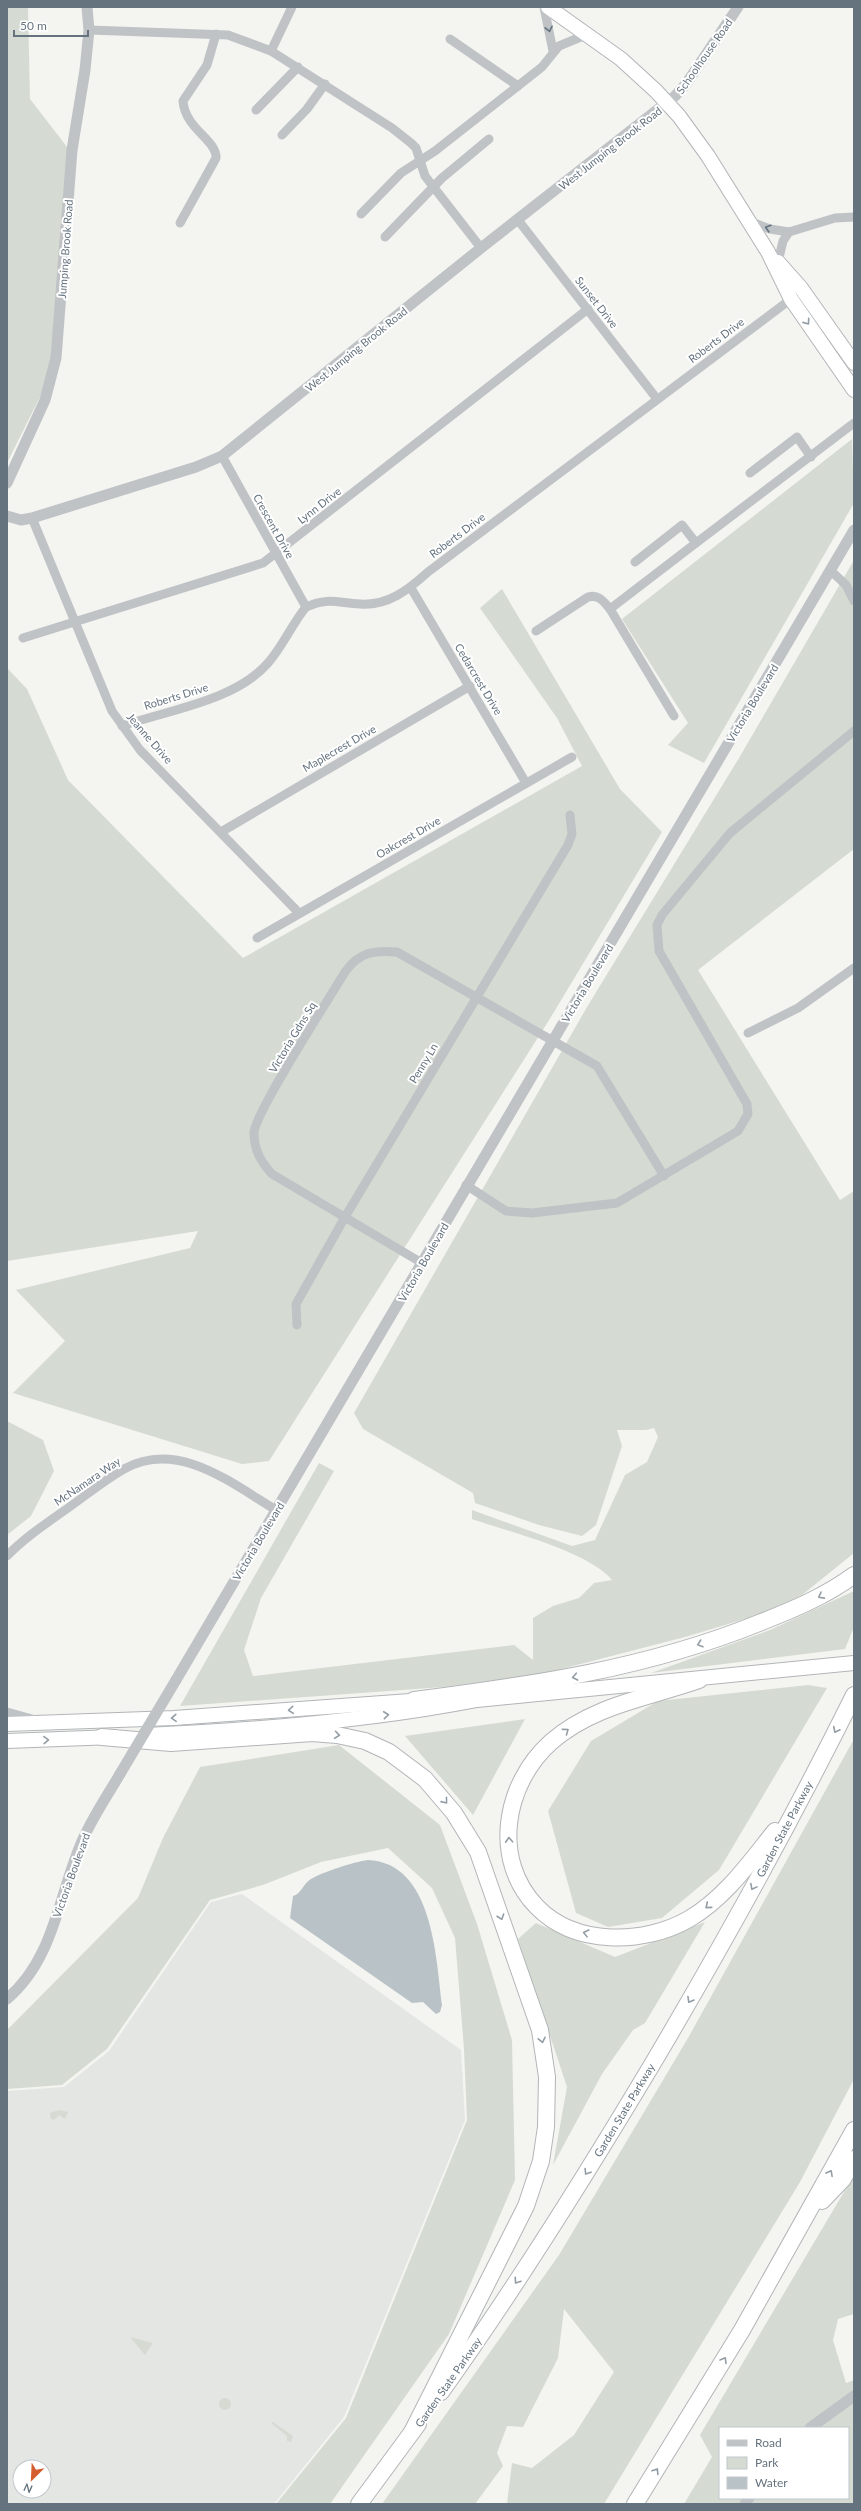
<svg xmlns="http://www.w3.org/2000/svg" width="861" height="2511" viewBox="0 0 861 2511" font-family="Lato,sans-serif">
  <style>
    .built { fill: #e4e6e4; fill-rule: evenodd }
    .green { fill: #d5dbd2; fill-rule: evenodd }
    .water { fill: #b9c3c7 }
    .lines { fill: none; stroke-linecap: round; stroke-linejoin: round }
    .trunk-casing { stroke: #b2b5b8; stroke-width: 16 }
    .motorway-casing { stroke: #b2b5b8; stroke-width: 18 }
    .minor { stroke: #bfc3c6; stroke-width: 9 }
    .tertiary { stroke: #bfc3c6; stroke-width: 11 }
    .trunk { stroke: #fff; stroke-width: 14 }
    .motorway { stroke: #fff; stroke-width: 16 }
    .tertiary-bridge { stroke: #bfc3c6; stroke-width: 11 }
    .oneway { stroke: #65737f }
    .oneway2 { stroke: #939da5 }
    .labels { text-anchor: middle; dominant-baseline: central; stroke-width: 4; stroke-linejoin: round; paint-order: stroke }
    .street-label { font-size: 11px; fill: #65737f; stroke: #fff }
  </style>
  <rect width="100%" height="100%" fill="#f4f4f1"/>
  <path class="built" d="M242 1894 461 2050 465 2120 344 2417 274 2504H7V2091L64 2087 109 2051 211 1902ZM20 2467H44V2491H20Z"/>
  <g class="green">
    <path d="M7 7H28L30 99 74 156 53 371 7 463Z"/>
    <path d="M852 439 854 503 704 763 668 745 688 723 622 619Z"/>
    <path d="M854 560V849L698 970 840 1200 854 1191V1553L802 1595 768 1612 685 1637 542 1674 444 1687 180 1706 319 1463 334 1471 261 1598 244 1650 253 1676 514 1645 533 1660V1618L553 1606 579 1598 594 1583 612 1580C588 1551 509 1532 472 1519V1510L572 1546 595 1540 625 1475 647 1462 658 1437 654 1428 646 1430H617L622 1446 596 1525 582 1536 539 1525 475 1503 473 1493 363 1429 354 1413 587 1007 739 758Z"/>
    <path d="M502 589 620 789 662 832 551 1017 269 1461 242 1464 13 1393 65 1341 16 1290 190 1248 198 1231 7 1261V668L27 689 68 780 243 958 582 766 557 718 480 608Z"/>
    <path d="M7 1421 43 1440 54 1471 31 1516 7 1535Z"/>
    <path d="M854 1591V1627L845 1649 651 1673 770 1630Z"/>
    <path d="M808 1685 827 1688 719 1870 662 1918 608 1927 576 1913 548 1811 591 1741 658 1701Z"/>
    <path d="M525 1719 473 1815 405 1736Z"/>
    <path d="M854 1739V2079L800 2182 604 2504H507L512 2463 532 2468 574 2435 614 2372 564 2309 558 2358 523 2427 507 2426 497 2453 503 2466 475 2504H382L559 2255 688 2038Z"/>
    <path d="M339 1745 440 1825 477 1924 512 2040 515 2180 449 2334 330 2504H276L346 2418 467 2120 464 2049 455 1938 432 1888 388 1848 321 1862 263 1885 210 1900 107 2049 62 2085 7 2089V2030L138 1898 163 1838 200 1767Z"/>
    <path d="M705 1922 645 2023 633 2030 602 2074 553 2165 567 2087 518 1939 536 1923 615 1957Z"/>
    <path d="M59 2110 68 2112 65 2119 59 2115 54 2120 51 2119 50 2113Z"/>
    <path d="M854 2175V2314L838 2319 833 2340 846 2383 854 2380V2504H684L712 2457 700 2435ZM720 2428H848V2498H720Z"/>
    <path d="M130 2337 153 2343 145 2355Z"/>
    <circle cx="225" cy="2404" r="6"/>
    <path d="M273 2422 293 2436 291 2442 287 2441V2436L271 2423Z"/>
  </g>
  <path class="water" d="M368 1860C433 1863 436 1957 442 2005L440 2012 436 2014 423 2002 412 2003 290 1918 293 1896C301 1894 303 1884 311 1879 323 1872 353 1862 368 1860Z"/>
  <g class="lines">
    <g class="trunk-casing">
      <g id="trunk">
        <path d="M548 7 621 59 656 91 679 116 708 156 768 252 791 299 854 390"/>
        <path d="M778 262 801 288 854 363"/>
        <path d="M7 1724 174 1718 424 1700"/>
        <path d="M146 1735C257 1730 369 1721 477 1700L854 1663"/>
        <path d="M7 1741 114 1737"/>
      </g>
    </g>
    <g class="motorway-casing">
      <g id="motorway">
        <path d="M699 1680C648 1698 593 1705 551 1742 504 1784 491 1860 537 1907 575 1946 644 1945 689 1919 725 1898 750 1862 775 1831"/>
        <path d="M414 1700C532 1685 648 1668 759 1623 792 1610 826 1596 854 1575"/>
        <path d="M102 1737 171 1743 312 1733 337 1735 365 1741 389 1752 425 1779 454 1813 478 1852 540 2030 547 2077 546 2127 541 2161 526 2206 412 2432"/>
        <path d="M822 2201 843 2179 854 2159"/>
        <path d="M441 2392C517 2286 586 2175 653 2063 724 1943 792 1820 854 1695"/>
        <path d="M359 2504 418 2424"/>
        <path d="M635 2504 742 2330 854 2130"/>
      </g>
    </g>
    <g class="minor">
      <path d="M544 7 553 51"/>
      <path d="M89 30 228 35 271 51 392 128 411 143 416 148 425 176 481 248"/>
      <path d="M450 39 518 86"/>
      <path d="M271 51 292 7"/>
      <path d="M256 110 298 67"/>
      <path d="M282 135 307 109 325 84"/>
      <path d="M361 214 401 173 435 151 542 67 559 46 588 34"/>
      <path d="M518 220 657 399"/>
      <path d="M749 221 770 229 789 232 835 218 854 217"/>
      <path d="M180 223 216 158C217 140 185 129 183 101L207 65 216 34"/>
      <path d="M385 237 442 178 489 139"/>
      <path d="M778 262 783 241 789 232"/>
      <path d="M222 456 306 607"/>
      <path d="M750 473 797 437 811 457"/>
      <path d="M32 518 112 711 140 750 299 913"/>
      <path d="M635 562 682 525 696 543 854 423"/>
      <path d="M830 570 846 585 854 601"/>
      <path d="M411 588 526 783"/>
      <path d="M610 609 696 543"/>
      <path d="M536 631 588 597C599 594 604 602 610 609L674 716"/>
      <path d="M23 638 263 563 588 309"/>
      <path d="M122 726C168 710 235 701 268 663 283 646 292 624 306 607 328 597 338 603 360 604 388 606 408 590 428 572L791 299"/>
      <path d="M221 832 470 686"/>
      <path d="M257 938 572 757"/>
      <path d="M748 1033 798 1008 854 968"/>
      <path d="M466 1185 506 1211 532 1213 617 1203 738 1131 748 1114 747 1104 659 951 657 925 662 915 730 833 854 731"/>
      <path d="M422 1263 272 1174C261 1162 254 1150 254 1133 254 1114 330 997 345 972 359 952 374 950 397 952L597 1066 664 1176"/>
      <path d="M297 1325 296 1304 345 1217 568 845 572 834 570 815"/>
      <path d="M7 1556C28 1534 55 1518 79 1500 94 1489 108 1478 124 1469 178 1439 231 1483 276 1510"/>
      <path d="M7 1712 32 1719"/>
    </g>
    <g class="tertiary">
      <path d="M7 483 45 400 56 358 72 150 85 70 89 30 87 7"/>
      <path d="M7 516 21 520 32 518 196 467 222 456 481 248 675 96 686 84 738 7"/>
      <path d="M176 1680 854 530"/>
      <path d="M7 1999C53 1960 58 1899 80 1846 90 1821 106 1798 120 1774"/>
      <path d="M810 2428 854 2396"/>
      <path d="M745 2504 749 2498"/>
    </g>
    <use href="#trunk" class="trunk"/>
    <use href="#motorway" class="motorway"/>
    <path class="tertiary-bridge" d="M120 1774 176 1680"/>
  </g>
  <defs><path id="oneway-chevron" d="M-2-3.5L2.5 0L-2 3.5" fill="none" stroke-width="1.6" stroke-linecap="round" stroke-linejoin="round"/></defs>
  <g class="oneway">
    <use href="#oneway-chevron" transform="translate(549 29) rotate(78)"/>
    <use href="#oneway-chevron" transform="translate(768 228) rotate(-163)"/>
  </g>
  <g class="oneway2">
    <use href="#oneway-chevron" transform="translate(807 322) rotate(55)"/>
    <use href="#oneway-chevron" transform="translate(821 1596) rotate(152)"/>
    <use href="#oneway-chevron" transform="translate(700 1644) rotate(161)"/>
    <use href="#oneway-chevron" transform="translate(575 1677) rotate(169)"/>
    <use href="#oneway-chevron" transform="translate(291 1710) rotate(175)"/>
    <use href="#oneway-chevron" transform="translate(386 1715) rotate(-6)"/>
    <use href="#oneway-chevron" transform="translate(174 1718) rotate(177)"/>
    <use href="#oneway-chevron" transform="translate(836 1730) rotate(117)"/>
    <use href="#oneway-chevron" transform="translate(566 1731) rotate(-36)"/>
    <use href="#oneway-chevron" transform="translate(337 1735) rotate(8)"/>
    <use href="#oneway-chevron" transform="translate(46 1740) rotate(-2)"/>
    <use href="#oneway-chevron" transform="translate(445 1801) rotate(51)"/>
    <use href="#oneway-chevron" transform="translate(509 1840) rotate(-93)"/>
    <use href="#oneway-chevron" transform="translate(753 1887) rotate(118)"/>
    <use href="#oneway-chevron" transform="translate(708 1906) rotate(140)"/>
    <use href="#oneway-chevron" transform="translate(501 1917) rotate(71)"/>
    <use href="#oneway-chevron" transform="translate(586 1933) rotate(-166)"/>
    <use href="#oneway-chevron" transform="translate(690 2000) rotate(120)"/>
    <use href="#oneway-chevron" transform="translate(542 2040) rotate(78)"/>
    <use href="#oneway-chevron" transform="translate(587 2172) rotate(122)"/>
    <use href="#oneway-chevron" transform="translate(830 2173) rotate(-61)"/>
    <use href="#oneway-chevron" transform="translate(517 2281) rotate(124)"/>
    <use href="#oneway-chevron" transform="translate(724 2360) rotate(-59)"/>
    <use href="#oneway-chevron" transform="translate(656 2471) rotate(-58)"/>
  </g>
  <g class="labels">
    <g class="street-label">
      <text transform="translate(704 56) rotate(-55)">Schoolhouse Road</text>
      <text transform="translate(610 148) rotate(-38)">West Jumping Brook Road</text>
      <text transform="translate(65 249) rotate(-86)">Jumping Brook Road</text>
      <text transform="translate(597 302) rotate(52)">Sunset Drive</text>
      <text transform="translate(716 340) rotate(-37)">Roberts Drive</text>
      <text transform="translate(356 349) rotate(-39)">West Jumping Brook Road</text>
      <text transform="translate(319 505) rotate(-38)">Lynn Drive</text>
      <text transform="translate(274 526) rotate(61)">Crescent Drive</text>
      <text transform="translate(457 535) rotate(-37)">Roberts Drive</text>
      <text transform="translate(479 679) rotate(59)">Cedarcrest Drive</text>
      <text transform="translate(176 696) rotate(-17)">Roberts Drive</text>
      <text transform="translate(752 703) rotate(-59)">Victoria Boulevard</text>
      <text transform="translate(150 738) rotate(49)">Jeanne Drive</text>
      <text transform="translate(339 748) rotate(-30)">Maplecrest Drive</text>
      <text transform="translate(408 837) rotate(-30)">Oakcrest Drive</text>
      <text transform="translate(587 983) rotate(-59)">Victoria Boulevard</text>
      <text transform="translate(292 1037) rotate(-59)">Victoria Gdns Sq</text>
      <text transform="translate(423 1063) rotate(-59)">Penny Ln</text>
      <text transform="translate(423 1262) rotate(-60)">Victoria Boulevard</text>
      <text transform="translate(87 1481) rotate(-34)">McNamara Way</text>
      <text transform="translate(258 1541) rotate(-59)">Victoria Boulevard</text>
      <text transform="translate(784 1829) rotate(-62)">Garden State Parkway</text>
      <text transform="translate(71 1875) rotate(-70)">Victoria Boulevard</text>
      <text transform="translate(624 2110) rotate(-59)">Garden State Parkway</text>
      <text transform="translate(448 2382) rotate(-55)">Garden State Parkway</text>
    </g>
  </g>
  <rect width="861" height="2511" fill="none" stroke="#65737f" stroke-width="16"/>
  <rect x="719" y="2427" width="130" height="72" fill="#ffffff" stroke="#c1c7cc"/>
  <rect x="727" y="2440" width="20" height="6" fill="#bfc3c6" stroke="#c1c7cc"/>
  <text x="755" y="2447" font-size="12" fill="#65737f">Road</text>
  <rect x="727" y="2457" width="20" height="12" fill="#d5dbd2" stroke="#c1c7cc"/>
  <text x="755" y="2467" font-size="12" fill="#65737f">Park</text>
  <rect x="727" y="2477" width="20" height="12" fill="#b9c3c7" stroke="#c1c7cc"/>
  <text x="755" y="2487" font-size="12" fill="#65737f">Water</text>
  <g transform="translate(32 2479) rotate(204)"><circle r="19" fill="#ffffff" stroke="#c1c7cc"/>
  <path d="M0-3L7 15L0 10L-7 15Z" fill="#d55e30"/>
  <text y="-6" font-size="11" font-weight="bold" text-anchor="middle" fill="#65737f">N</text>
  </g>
  <path d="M14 30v6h74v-6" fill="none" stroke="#65737f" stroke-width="2"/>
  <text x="20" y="30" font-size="12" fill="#65737f" stroke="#ffffff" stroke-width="3" paint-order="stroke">50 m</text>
</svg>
